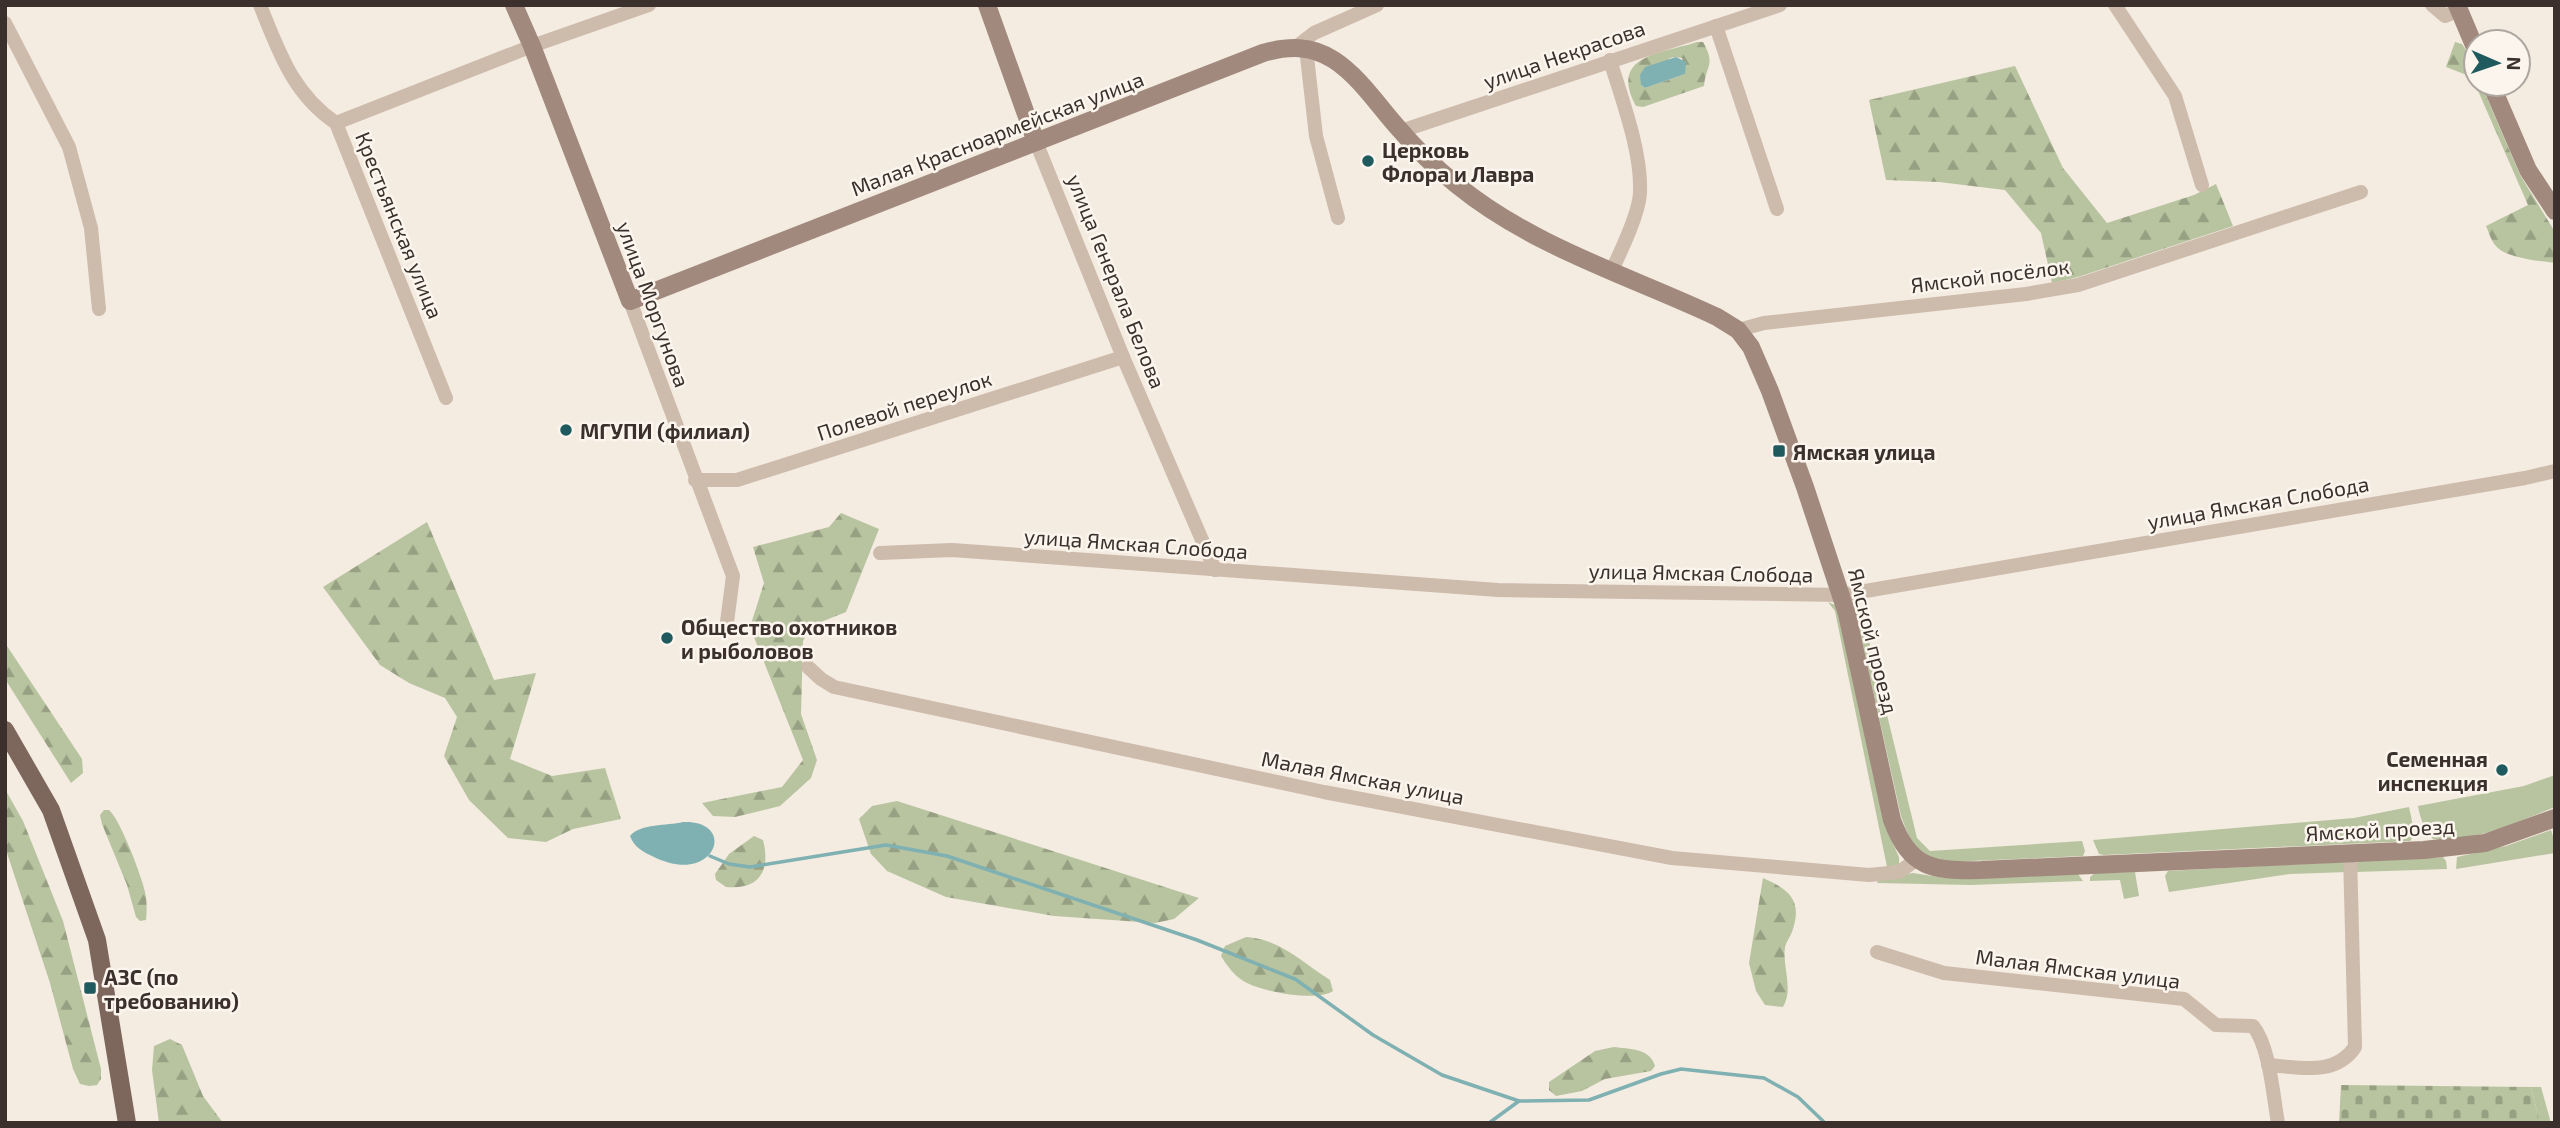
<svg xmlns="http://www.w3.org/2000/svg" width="2560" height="1128" viewBox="0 0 2560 1128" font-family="'Exo 2',sans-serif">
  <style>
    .grass { fill: #b8c4a0 }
    .forest { fill: url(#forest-firs); fill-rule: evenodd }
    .cemetery { fill: url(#cemetery-stones) }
    .water { fill: #7fb0b2 }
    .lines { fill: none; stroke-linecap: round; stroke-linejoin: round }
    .stream { stroke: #7fb0b2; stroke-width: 3.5 }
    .street { stroke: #cdbbac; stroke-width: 14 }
    .secondary { stroke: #a18a7d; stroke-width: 18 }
    .primary { stroke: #7d675c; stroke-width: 18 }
    .poi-dot { fill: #1f5a5e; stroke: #fbf5ee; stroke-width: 2.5 }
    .labels { text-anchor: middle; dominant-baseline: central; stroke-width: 5; stroke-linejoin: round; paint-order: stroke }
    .street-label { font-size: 21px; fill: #3b302b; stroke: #fbf5ee }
    .poi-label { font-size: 21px; font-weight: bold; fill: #3b302b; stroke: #fbf5ee; text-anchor: start }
  </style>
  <defs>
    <pattern id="forest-firs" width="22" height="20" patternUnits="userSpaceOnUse" patternTransform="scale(1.75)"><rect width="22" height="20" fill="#b8c4a0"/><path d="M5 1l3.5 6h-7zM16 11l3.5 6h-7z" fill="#97a083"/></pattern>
    <pattern id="cemetery-stones" width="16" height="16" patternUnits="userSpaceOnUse" patternTransform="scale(1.75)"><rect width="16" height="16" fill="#b8c4a0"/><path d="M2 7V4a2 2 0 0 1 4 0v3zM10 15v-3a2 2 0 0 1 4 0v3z" fill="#97a083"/></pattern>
  </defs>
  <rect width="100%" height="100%" fill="#f4ebe1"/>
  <g class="grass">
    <path d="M1859 600 1917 838 1930 851 2082 841 2085 851 2083 856 1946 862C1917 854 1911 844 1901 816L1856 614 1855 605Z"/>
    <path d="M1828 602 1835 605 1839 616 1885 826 1899 857V865L1887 867 1835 611Z"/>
    <path d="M2555 775V807C2517 822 2474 843 2433 839 2424 829 2420 818 2418 806L2524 786Z"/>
    <path d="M2409 807 2415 835 2410 841 2104 855 2099 854 2093 840 2354 818Z"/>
    <path d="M2551 830 2555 842V853L2456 869 2457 857 2506 846Z"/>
    <path d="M2443 857 2446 861 2447 869 2356 872 2357 863 2359 861Z"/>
    <path d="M2343 862 2347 872 2290 874 2169 892 2165 876 2168 871Z"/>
    <path d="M2135 872 2139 896 2124 899 2120 880 2090 881V877L2095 873Z"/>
    <path d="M1913 873 1945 878 2078 874 2083 881 1971 885 1877 883 1879 879Z"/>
  </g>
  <g class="forest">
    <path d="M1697 42H1703C1716 65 1706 65 1704 86L1643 107 1636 106C1609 55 1660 54 1697 42ZM1675 57 1682 58 1685 74 1645 88 1641 85 1670 58Z"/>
    <path d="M2455 42 2462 44C2470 56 2476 69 2476 84H2481L2520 175 2555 232V263C2540 261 2505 258 2496 246 2491 241 2489 232 2486 226L2528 205 2472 77 2446 67Z"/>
    <path d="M2015 66 2063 168 2107 223 2194 195 2216 184 2233 226 2078 277 2052 283 2041 233 2005 190 1939 182 1886 180 1869 100Z"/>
    <path d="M841 513 879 529 846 612 811 626 803 641 801 714 817 760 811 778 780 806 735 817 713 816 702 803 782 787 803 760 750 627 764 583 753 547 829 527Z"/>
    <path d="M427 522 494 680 536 673 510 759 552 776 605 768 621 819 573 829 546 842 508 838 469 800 444 756 457 717 445 698 409 683 380 665 323 587Z"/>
    <path d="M5 643 82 759 83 773 71 783 5 679Z"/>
    <path d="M5 789 23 821 63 921 101 1069V1079L97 1085 89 1086 80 1084 73 1069 50 983 5 847Z"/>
    <path d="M897 801 1199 898 1174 919 1155 923 1054 916 946 897 887 871 871 854 859 819 872 806Z"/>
    <path d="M104 810H109C120 819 142 877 145 892 147 901 147 912 146 920L140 921 136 917 127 885 102 824 100 815Z"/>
    <path d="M754 836 763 840C771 871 759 890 726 887L716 880 715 874 729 854Z"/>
    <path d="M1763 878C1790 890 1803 901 1792 932 1790 937 1786 942 1785 947 1782 968 1794 988 1783 1007L1765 1005 1756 991 1749 963Z"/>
    <path d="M1246 937C1280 939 1303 963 1330 980L1333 991C1317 1002 1265 992 1247 983 1236 978 1227 966 1221 956L1225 946Z"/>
    <path d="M170 1039 182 1045 203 1096 223 1123H159L152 1070 154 1046Z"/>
    <path d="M1614 1047C1629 1049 1650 1048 1655 1066L1651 1071 1605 1079 1582 1091 1556 1096 1549 1090V1082L1595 1051Z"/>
    <path d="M2531 1087H2541L2551 1123H2540Z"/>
  </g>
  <path class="cemetery" d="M2341 1085 2531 1087 2540 1123H2339Z"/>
  <g class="water">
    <path d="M1676 57 1686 62 1685 74 1645 88 1641 85 1640 75 1645 67Z"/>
    <path d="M683 822C739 820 715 887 654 857 643 852 634 847 630 836 641 823 667 826 683 822Z"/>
  </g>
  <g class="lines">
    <g class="stream">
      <path d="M710 856 729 864 750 867 886 845 947 856 1197 940 1295 979 1373 1035 1442 1075 1519 1101"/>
      <path d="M1489 1123 1519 1101 1589 1100 1661 1074 1681 1069 1764 1078 1798 1097 1825 1123"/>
    </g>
    <g class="street">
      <path d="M260 5C279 52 293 94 336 123L446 398"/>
      <path d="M2115 5 2175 96 2202 185"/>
      <path d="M2432 5 2445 16 2459 10"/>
      <path d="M5 23 69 147 91 228 99 309"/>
      <path d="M1716 26 1777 209"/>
      <path d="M1296 47 1314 33 1377 5"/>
      <path d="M1306 48 1316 136 1338 218"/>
      <path d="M1610 60C1622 100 1642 152 1640 193 1639 214 1621 251 1612 270"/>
      <path d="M336 123 532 46 649 5"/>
      <path d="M1401 131 1780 5"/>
      <path d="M1036 142 1123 357 1215 570"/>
      <path d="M630 301 733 576 727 622"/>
      <path d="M1738 330 1764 323 2026 294 2078 285 2361 192"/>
      <path d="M695 480H737L1123 357"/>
      <path d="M880 553 952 550 1498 590 1842 595 2525 478 2555 471"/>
      <path d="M808 667 821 679 834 687 1324 792 1672 858 1869 875 1899 872 1916 860"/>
      <path d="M1877 952 1944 973 2184 999 2216 1025 2253 1026C2270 1047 2273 1096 2278 1123"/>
      <path d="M2268 1065C2299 1067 2335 1077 2355 1047L2350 854"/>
    </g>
    <g class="secondary">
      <path d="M514 5 532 46 630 301 1263 53C1288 46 1311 45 1334 60 1360 77 1379 107 1400 130 1417 150 1437 169 1457 185 1533 247 1630 276 1717 317L1738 330 1751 347 1770 391 1805 487 1847 614 1892 820C1910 869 1933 871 1981 870L2424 850 2485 843 2555 818"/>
      <path d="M987 5 1036 142"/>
      <path d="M2457 5 2476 50"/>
      <path d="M2491 84 2528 170 2555 211"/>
    </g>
    <path class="primary" d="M5 730 51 810 97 940 127 1123"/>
  </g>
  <g class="poi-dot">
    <circle cx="1368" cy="161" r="7"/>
    <circle cx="566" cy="430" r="7"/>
    <rect x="1772" y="444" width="14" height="14" rx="3.5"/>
    <circle cx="667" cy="638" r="7"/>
    <circle cx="2502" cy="770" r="7"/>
    <rect x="83" y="981" width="14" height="14" rx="3.5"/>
  </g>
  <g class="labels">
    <g class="street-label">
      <text transform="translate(1564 54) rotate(-19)">улица Некрасова</text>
      <text transform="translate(997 133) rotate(-21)">Малая Красноармейская улица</text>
      <text transform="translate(400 225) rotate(68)">Крестьянская улица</text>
      <text transform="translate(1990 275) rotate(-7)">Ямской посёлок</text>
      <text transform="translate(1117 281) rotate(68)">улица Генерала Белова</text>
      <text transform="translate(654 304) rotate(70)">улица Моргунова</text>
      <text transform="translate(904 405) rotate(-18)">Полевой переулок</text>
      <text transform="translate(2258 502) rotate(-10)">улица Ямская Слобода</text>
      <text transform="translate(1136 543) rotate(4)">улица Ямская Слобода</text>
      <text transform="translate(1701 572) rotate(1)">улица Ямская Слобода</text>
      <text transform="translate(1874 641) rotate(76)">Ямской проезд</text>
      <text transform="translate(1363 777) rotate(11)">Малая Ямская улица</text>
      <text transform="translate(2380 829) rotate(-3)">Ямской проезд</text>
      <text transform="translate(2078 968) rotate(7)">Малая Ямская улица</text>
    </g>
    <g class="poi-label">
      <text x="1382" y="149">Церковь<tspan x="1382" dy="24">Флора и Лавра</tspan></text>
      <text x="580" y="430">МГУПИ (филиал)</text>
      <text x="1793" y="451">Ямская улица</text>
      <text x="681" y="626">Общество охотников<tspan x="681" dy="24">и рыболовов</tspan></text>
      <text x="2488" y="758" text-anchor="end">Семенная<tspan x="2488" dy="24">инспекция</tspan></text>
      <text x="104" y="976">АЗС (по<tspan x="104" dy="24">требованию)</tspan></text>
    </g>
  </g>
  <rect width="2560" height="1128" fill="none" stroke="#3b302b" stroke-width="14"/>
  <g transform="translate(2497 63) rotate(92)"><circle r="33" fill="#fbf5ee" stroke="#aea6a0" stroke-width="2"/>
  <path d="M0-5L12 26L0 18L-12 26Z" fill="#1f5a5e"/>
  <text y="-10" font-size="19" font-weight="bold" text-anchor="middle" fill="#3b302b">N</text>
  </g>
</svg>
